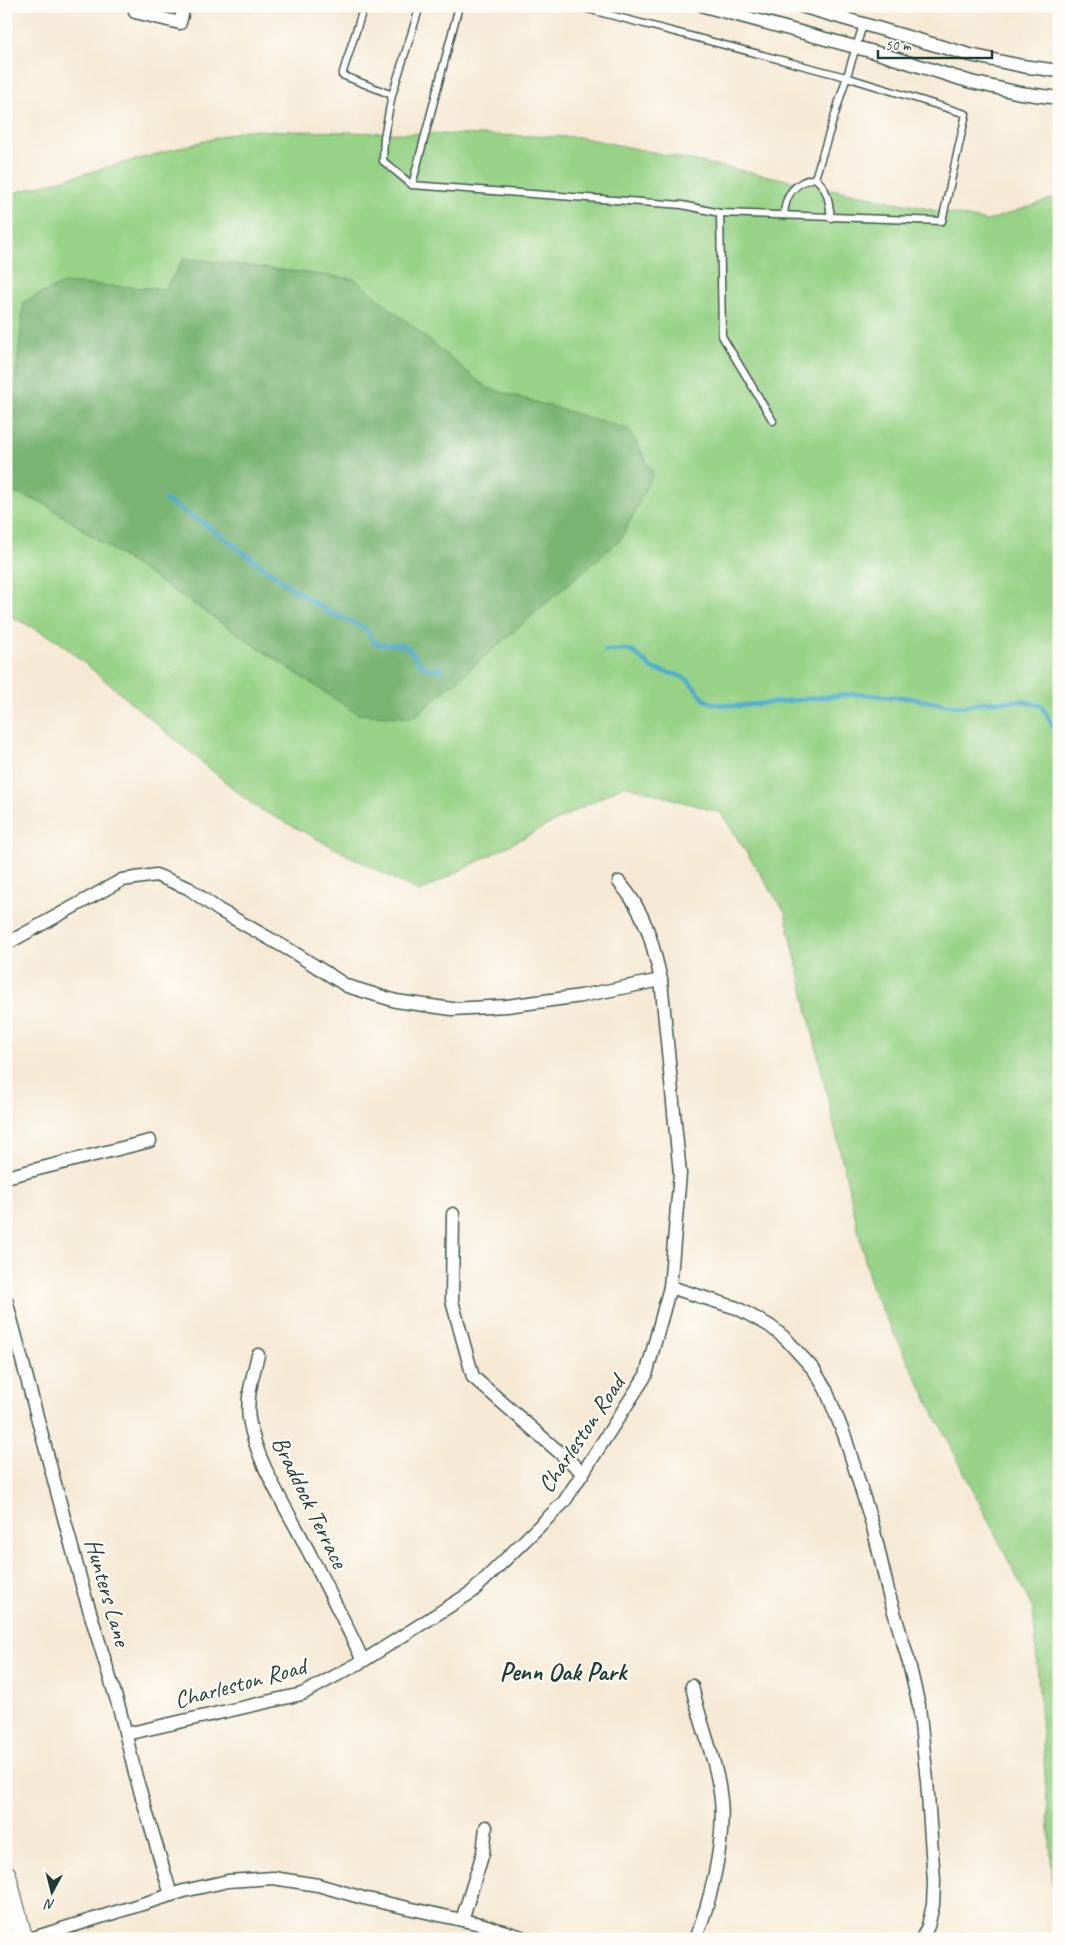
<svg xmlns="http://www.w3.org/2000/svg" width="1065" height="1945" viewBox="0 0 1065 1945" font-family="Caveat,sans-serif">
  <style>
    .green { fill: #97d286; stroke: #5b885d }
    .forest { fill: #79b473; stroke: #4c7854 }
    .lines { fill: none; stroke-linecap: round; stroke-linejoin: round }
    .stream { stroke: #4eabcd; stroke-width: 4.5 }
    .service-casing { stroke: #3f574c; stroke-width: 9 }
    .minor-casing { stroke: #3f574c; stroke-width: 15 }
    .secondary-casing { stroke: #3f574c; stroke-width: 21 }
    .path { stroke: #3f574c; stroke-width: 2.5; stroke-dasharray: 4 4; stroke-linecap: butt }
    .service { stroke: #fff; stroke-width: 6 }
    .minor { stroke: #fff; stroke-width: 12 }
    .secondary { stroke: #fff; stroke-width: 19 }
    .labels { text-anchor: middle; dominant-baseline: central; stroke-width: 4.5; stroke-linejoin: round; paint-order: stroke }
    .street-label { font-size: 24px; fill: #1f3d34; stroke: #fdfcf7 }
    .neighbourhood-label { font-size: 25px; font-weight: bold; fill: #1f3d34; stroke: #fdfcf7 }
  </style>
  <rect width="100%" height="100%" fill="#fdfcf7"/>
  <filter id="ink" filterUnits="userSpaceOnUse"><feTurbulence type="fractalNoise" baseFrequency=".02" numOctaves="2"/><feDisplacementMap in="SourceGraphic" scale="10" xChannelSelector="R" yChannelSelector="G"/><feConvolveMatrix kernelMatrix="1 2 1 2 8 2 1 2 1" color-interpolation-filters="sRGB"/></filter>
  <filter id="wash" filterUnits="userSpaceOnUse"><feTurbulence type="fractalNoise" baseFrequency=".0096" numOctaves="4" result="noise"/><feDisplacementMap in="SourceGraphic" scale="20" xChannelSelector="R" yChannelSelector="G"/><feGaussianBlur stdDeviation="1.12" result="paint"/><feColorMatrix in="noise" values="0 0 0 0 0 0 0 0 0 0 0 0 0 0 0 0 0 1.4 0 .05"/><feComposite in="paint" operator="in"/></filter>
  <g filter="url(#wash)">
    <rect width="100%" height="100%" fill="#f5e9d4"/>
    <path class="green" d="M245 130 579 137 987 221 1059 196V1939H1057L1033 1609 872 1290 785 912 721 813 625 785 419 892 254 806 57 640 6 614V195Z"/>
    <path class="forest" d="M184 258 355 279 487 388 629 429 653 473 622 538 413 718 357 714 43 503 6 490V382L15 384 24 302 63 283 165 289Z"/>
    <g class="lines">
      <g class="stream">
        <path d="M165 500 202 522 292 588 330 613 365 628 373 642 377 644 405 645C420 659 416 671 443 669"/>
        <path d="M605 651 629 650 636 654 653 669 678 675 688 680 705 700 714 704 738 706 856 694 909 698 955 706H965L984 702 1022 701 1042 706 1059 739"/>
      </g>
    </g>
  </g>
  <g filter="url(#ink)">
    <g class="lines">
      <g class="service-casing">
        <g id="service">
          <path d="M364 6 342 75 392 95 420 6"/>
          <path d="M459 6 412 185 682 205 720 213 942 221 966 114 846 77 576 6"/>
          <path d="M392 95 384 137 383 161 412 185"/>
          <path d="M815 178 863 25"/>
          <path d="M720 213 722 336 773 421"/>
          <path d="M784 215C785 195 794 182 815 178 828 188 829 202 831 218"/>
        </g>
      </g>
      <g class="minor-casing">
        <g id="minor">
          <path d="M137 6 135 12 180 23 184 6"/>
          <path d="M704 6 881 54 971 82 1020 93 1059 98"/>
          <path d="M801 6 970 55 1022 66 1059 71"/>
          <path d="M6 944 122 880 156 875 188 888 219 910 293 952 347 986 396 1001 452 1009 507 1006 581 996 661 980"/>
          <path d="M6 1177 150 1141"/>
          <path d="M453 1214 452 1301 473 1377 583 1473"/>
          <path d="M670 1287 737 1308 770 1326 786 1339 814 1370 826 1390 845 1437 873 1527 889 1595 908 1659 919 1706 927 1781 934 1881 933 1905 928 1926 922 1939"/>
          <path d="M6 1300 83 1589 120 1711 136 1777 171 1895"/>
          <path d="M258 1355C253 1375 246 1398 249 1419 255 1456 280 1498 298 1531 320 1574 343 1617 363 1661"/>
          <path d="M692 1686C700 1724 717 1761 721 1800 725 1840 711 1902 695 1939"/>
          <path d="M126 1734 302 1694 363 1661 472 1592 564 1502 646 1375 670 1287 680 1174 661 980C652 941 646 913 619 882"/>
          <path d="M462 1920 483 1853 486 1827"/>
          <path d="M30 1939 184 1891 228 1881 273 1878 318 1885 363 1898 480 1924 528 1939"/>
        </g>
      </g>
      <g class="secondary-casing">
        <path id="secondary" d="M6 1874 23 1939"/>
      </g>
      <path class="path" d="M6 9 14 6"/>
      <use href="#service" class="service"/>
      <use href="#minor" class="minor"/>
      <use href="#secondary" class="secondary"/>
    </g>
  </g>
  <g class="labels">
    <g class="street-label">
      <text transform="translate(581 1434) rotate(-56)">Charleston Road</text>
      <text transform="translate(310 1502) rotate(64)">Braddock Terrace</text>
      <text transform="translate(108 1592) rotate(74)">Hunters Lane</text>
      <text transform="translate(240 1683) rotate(-15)">Charleston Road</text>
    </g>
    <g class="neighbourhood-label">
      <text x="563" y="1672">Penn Oak Park</text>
    </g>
  </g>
  <rect width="1065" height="1945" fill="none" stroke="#fdfcf7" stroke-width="25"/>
  <g transform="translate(52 1892) rotate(187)" stroke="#fdfcf7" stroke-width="4" paint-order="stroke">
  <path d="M0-4L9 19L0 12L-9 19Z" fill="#1f3d34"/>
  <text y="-8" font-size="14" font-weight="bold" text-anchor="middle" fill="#1f3d34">N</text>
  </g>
  <path d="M878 50v8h114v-8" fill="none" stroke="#1f3d34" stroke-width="2.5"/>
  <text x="885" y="50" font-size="15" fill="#1f3d34" stroke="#fdfcf7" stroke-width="4" paint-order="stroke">50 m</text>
</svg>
